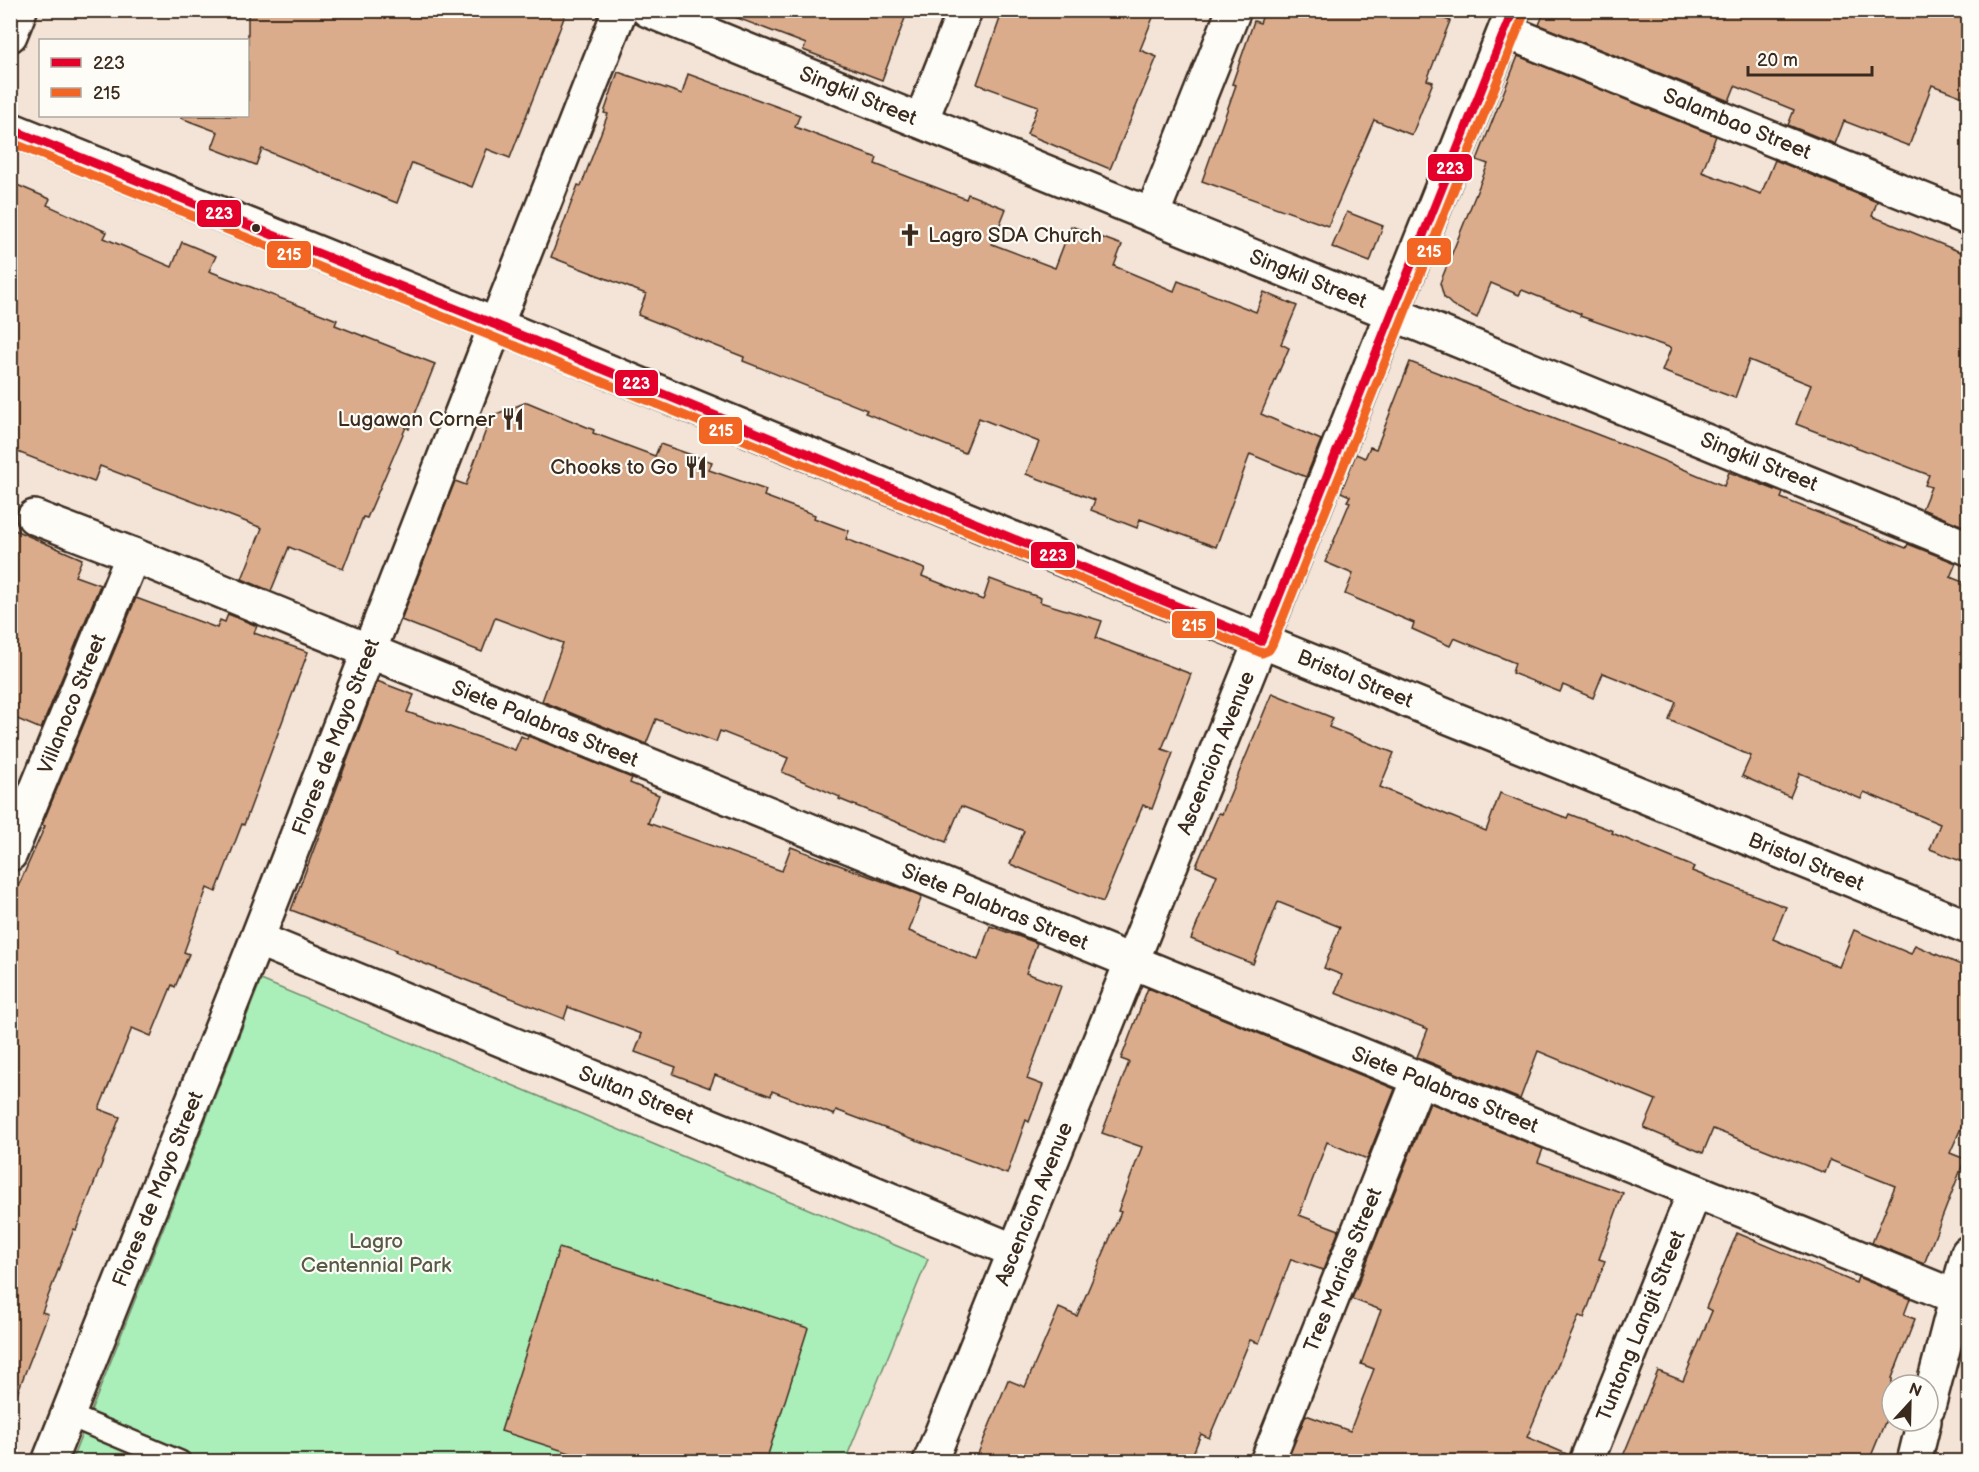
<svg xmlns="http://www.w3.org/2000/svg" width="1979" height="1472" viewBox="0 0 1979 1472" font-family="'Balsamiq Sans',sans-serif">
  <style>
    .green { fill: #aaefba; stroke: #728c6c; stroke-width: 1.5 }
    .building { fill: #dbac8c; stroke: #3b2a1e; stroke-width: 1.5 }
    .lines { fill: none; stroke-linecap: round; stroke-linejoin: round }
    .service-casing { stroke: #3b2a1e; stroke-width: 26 }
    .minor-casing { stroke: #3b2a1e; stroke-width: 38 }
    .tertiary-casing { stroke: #3b2a1e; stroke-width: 38 }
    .service { stroke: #fdfcf7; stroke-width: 21 }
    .minor { stroke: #fdfcf7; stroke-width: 33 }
    .tertiary { stroke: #fdfcf7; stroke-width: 33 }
    .bus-1-casing { stroke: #fdfcf7; stroke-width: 14 }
    .bus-2-casing { stroke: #fdfcf7; stroke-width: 14 }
    .bus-1 { stroke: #e4002b; stroke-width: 9 }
    .bus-2 { stroke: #f26522; stroke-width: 9 }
    .bus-dot { fill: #3b2a1e; stroke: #fdfcf7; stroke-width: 2 }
    .labels { text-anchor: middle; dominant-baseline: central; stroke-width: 4.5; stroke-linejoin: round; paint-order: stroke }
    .street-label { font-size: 21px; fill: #3b2a1e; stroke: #fdfcf7 }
    .poi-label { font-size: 21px; fill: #3b2a1e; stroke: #fdfcf7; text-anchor: end }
    .park-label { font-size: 21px; fill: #575b45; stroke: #fdfcf7 }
    .line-badge { stroke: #fdfcf7; stroke-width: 2 }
    .badge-label { font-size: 16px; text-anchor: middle; font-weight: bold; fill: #fff }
  </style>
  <rect width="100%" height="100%" fill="#f3e4d7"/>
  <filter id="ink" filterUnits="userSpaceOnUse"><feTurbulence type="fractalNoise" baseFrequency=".0167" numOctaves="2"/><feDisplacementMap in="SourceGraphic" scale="12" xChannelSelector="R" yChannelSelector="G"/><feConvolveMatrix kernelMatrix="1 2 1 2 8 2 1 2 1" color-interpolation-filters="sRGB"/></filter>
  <g filter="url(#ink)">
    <path class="green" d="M261 980 928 1259 845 1461 71 1462Z"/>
    <g class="building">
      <path d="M248 10H567L510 158 487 149 472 187 412 163 397 203 262 149 256 165 212 148 218 132 181 118 182 116H248Z"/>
      <path d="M727 10H908L882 80 803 50 806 44 727 14Z"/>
      <path d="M1003 10H1156L1140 50 1157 57 1110 169 1027 134 1038 106 977 84Z"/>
      <path d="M1265 10H1422L1450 21 1427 80 1433 82 1412 135 1374 120 1328 226 1202 181 1236 85 1232 84 1254 21 1260 23Z"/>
      <path d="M1545 10H1968V99L1932 85 1909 146 1844 121 1835 144 1788 125 1794 110 1735 86 1729 101 1539 25Z"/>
      <path d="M1518 56 1716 136 1702 172 1761 194 1775 160 1877 202 1872 216 1968 255V528L1922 509 1931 487 1925 485 1929 475 1796 424 1811 385 1749 360 1735 398 1662 371 1671 348 1580 316 1581 314 1522 290 1519 295 1491 283 1477 318 1452 305 1444 297 1440 283 1488 164 1477 160Z"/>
      <path d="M618 72 682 94 688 74 800 115 795 127 877 158 875 164 966 199 968 194 1006 209 992 244 1055 268 1071 226 1122 245 1114 266 1174 291 1178 281 1256 312 1264 292 1297 306 1281 344 1289 348 1261 414 1321 440 1306 477 1250 454 1216 547 1140 519 1137 528 1091 510 1095 500 1026 474 1039 442 979 418 965 453 865 413 867 410 743 361 744 357 638 315 646 294 551 257 578 185 581 186 608 114 604 113Z"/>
      <path d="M10 182 50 199 47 205 107 232 104 238 172 267 182 242 216 256 209 271 337 320 335 325 435 364 409 429 406 427 367 518 363 517 343 569 289 547 271 591 242 579 262 528 100 466 94 482 10 449Z"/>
      <path d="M1347 212 1383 226 1370 262 1332 247Z"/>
      <path d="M1410 362 1640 451 1724 486 1729 472 1783 493 1781 498 1906 548 1908 544 1956 563 1950 577 1968 584V864L1930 849 1940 824 1864 792 1861 799 1800 773 1790 797 1742 776 1751 756 1669 720 1676 702 1603 673 1593 698 1563 685 1560 692 1512 673 1515 663 1454 638 1450 646 1412 629 1414 623 1345 594 1353 574 1325 562 1350 502 1347 501 1350 496 1341 492 1356 454 1365 458 1370 447 1376 449Z"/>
      <path d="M527 402 594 430 593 433 655 456 660 444 712 462 709 470 766 490 764 496 815 515 814 518 849 531 846 539 925 569 922 576 983 600 990 579 1041 598 1040 602 1102 621 1096 638 1191 674 1162 749 1173 753 1152 809 1143 805 1103 902 1010 864 1024 831 961 806 946 842 839 799 840 797 782 772 788 758 720 731 716 742 656 719 646 744 542 701 563 643 495 618 482 652 401 620 455 481 466 485 491 416Z"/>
      <path d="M10 528 82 559 75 576 100 585 41 729 10 716Z"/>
      <path d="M136 598 217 628 220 620 225 622 228 614 257 626 254 633 308 652 244 825 242 824 216 892 207 888 184 952 189 954 175 987 172 985 151 1036 132 1028 99 1109 120 1117 76 1230 74 1229 42 1312 48 1314 13 1404H10V905L45 826 42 825Z"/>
      <path d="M377 681 414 695 407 712 515 750 521 736 527 739 528 736 632 778 630 783 659 795 648 823 782 871 791 847 922 896 909 931 978 960 990 926 1037 943 1026 973 1061 986 1027 1079 1043 1085 1029 1122 1026 1120 1007 1174 836 1110 834 1115 772 1091 771 1096 715 1075 710 1088 673 1074 676 1067 635 1052 642 1034 568 1007 564 1019 395 952 396 950 291 910Z"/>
      <path d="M1272 693 1333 718 1329 727 1394 753 1380 787 1486 831 1500 793 1567 818 1569 814 1613 831 1612 833 1694 867 1692 871 1786 907 1773 939 1839 967 1854 930 1911 954 1915 945 1968 968V1112L1950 1153 1965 1159 1924 1264 1872 1243 1895 1186 1830 1160 1825 1173 1713 1129 1703 1153 1644 1128 1656 1100 1538 1051 1520 1099 1417 1057 1428 1029 1335 993 1342 975 1324 968 1340 927 1278 902 1253 964 1191 939 1217 875 1196 866 1219 813 1222 814Z"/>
      <path d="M1148 988 1395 1089 1367 1159 1327 1142 1299 1215 1339 1230 1323 1270 1291 1259 1259 1343 1250 1340 1209 1438 1201 1434 1190 1461H975L1008 1380 1025 1387 1059 1308 1077 1316 1121 1212 1118 1211 1142 1147 1102 1133 1129 1062 1121 1059Z"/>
      <path d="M1430 1103 1543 1149 1538 1162 1623 1193 1599 1259 1605 1261 1584 1318 1579 1316 1527 1437 1569 1455 1568 1461H1287L1306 1415 1350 1431 1374 1369 1361 1364 1381 1310 1352 1299Z"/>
      <path d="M1737 1233 1856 1283 1858 1277 1910 1299 1904 1315 1915 1319 1892 1378V1405L1869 1461H1621L1658 1371 1683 1381 1712 1311 1706 1308Z"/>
      <path d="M559 1248 808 1328 766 1461H595L501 1431Z"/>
    </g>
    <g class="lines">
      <g class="service-casing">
        <path id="service" d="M68 1415 180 1462"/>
      </g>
      <g class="minor-casing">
        <g id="minor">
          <path d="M648 10 1968 548"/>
          <path d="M1505 31 1968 218"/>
          <path d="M10 35 20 10"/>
          <path d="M921 121 965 10"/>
          <path d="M1152 215 1234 10"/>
          <path d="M34 517 133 555 1956 1297"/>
          <path d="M10 854 133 555"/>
          <path d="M257 939 1015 1251"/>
          <path d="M1928 1407 1968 1253"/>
          <path d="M49 1462 257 939 496 325"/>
          <path d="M930 1462 1261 641 1968 927"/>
          <path d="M1267 1462 1419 1079"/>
          <path d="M1586 1462 1695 1191"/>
          <path d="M1914 1462 1924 1421"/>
        </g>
      </g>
      <g class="tertiary-casing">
        <g id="tertiary">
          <path d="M10 129 496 325 1261 641 1513 10"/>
          <path d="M496 325 620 10"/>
        </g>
      </g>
      <use href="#service" class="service"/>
      <use href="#minor" class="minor"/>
      <use href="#tertiary" class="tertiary"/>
      <g class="bus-1-casing">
        <g id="bus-1">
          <path d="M10 129 496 325 1261 641"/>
          <path d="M1261 641 1513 10"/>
        </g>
      </g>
      <g class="bus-2-casing">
        <path id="bus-2" d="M10 142 491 336 1262 653 1269 650 1272 645 1524 14"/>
      </g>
      <use href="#bus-1" class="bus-1"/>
      <use href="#bus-2" class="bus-2"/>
    </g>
  </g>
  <defs>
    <g id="church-bare" transform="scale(1.8)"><path d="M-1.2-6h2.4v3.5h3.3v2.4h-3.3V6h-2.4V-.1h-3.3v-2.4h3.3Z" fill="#3b2a1e" stroke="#fdfcf7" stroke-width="2.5" paint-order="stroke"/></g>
    <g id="restaurant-bare" transform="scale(1.8)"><path d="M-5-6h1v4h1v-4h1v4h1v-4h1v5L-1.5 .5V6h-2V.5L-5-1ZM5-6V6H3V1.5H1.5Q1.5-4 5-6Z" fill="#3b2a1e" stroke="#fdfcf7" stroke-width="2.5" paint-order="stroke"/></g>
  </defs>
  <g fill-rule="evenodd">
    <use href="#church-bare" x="910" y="235"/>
    <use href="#restaurant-bare" x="513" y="419"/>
    <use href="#restaurant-bare" x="696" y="467"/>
  </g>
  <circle class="bus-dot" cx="256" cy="228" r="5"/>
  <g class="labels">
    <g class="street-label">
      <text transform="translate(858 96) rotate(22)">Singkil Street</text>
      <text transform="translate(1737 124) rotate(22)">Salambao Street</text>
      <text transform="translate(1308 279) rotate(22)">Singkil Street</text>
      <text transform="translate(1759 462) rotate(22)">Singkil Street</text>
      <text transform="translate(1355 679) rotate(22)">Bristol Street</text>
      <text transform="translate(72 704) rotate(-68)">Villanoco Street</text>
      <text transform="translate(545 724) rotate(22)">Siete Palabras Street</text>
      <text transform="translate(336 737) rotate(-69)">Flores de Mayo Street</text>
      <text transform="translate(1216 753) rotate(-68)">Ascencion Avenue</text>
      <text transform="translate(1806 862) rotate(22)">Bristol Street</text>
      <text transform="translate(995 907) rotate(22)">Siete Palabras Street</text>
      <text transform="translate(1445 1090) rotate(22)">Siete Palabras Street</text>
      <text transform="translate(636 1095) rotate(22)">Sultan Street</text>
      <text transform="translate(158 1189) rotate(-68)">Flores de Mayo Street</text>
      <text transform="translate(1034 1204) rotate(-68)">Ascencion Avenue</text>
      <text transform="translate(1343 1270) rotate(-68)">Tres Marias Street</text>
      <text transform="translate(1641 1326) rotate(-68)">Tuntong Langit Street</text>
    </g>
    <g class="poi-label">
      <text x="928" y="235" text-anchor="start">Lagro SDA Church</text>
      <text x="495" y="419">Lugawan Corner</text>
      <text x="678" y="467">Chooks to Go</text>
    </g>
    <g class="park-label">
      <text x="376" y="1241">Lagro<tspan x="376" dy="24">Centennial Park</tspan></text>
    </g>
  </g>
  <g class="line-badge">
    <rect x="1427" y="153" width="46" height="29" rx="6" fill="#e4002b"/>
    <rect x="196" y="199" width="46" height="29" rx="6" fill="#e4002b"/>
    <rect x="1406" y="237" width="46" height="29" rx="6" fill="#f26522"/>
    <rect x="266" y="240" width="46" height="29" rx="6" fill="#f26522"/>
    <rect x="614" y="369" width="45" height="28" rx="6" fill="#e4002b"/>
    <rect x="698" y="416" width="45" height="29" rx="6" fill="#f26522"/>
    <rect x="1030" y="541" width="46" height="28" rx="6" fill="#e4002b"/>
    <rect x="1171" y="610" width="45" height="29" rx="6" fill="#f26522"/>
  </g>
  <g class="badge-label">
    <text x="1450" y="174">223</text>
    <text x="219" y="219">223</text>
    <text x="1429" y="257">215</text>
    <text x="289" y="260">215</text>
    <text x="636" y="389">223</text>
    <text x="721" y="436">215</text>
    <text x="1053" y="561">223</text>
    <text x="1194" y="631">215</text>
  </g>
  <rect width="1979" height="1472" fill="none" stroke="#fdfcf7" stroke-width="36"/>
  <rect x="18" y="18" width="1943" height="1436" fill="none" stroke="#3b2a1e" stroke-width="2" filter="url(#ink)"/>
  <rect x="39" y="39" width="210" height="78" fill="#fdfcf7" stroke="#afa8a0" stroke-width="1.5"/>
  <rect x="51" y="58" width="30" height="9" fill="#e4002b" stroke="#afa8a0" stroke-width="1.5"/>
  <text x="93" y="69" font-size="18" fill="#3b2a1e">223</text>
  <rect x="51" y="88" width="30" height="9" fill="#f26522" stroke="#afa8a0" stroke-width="1.5"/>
  <text x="93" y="99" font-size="18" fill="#3b2a1e">215</text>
  <g transform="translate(1910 1403) rotate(22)"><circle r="28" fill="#fdfcf7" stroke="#afa8a0" stroke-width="1.5"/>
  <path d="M0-4.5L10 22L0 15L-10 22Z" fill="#3b2a1e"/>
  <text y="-9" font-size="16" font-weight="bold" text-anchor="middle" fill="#3b2a1e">N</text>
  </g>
  <path d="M1748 66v9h124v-9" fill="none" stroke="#3b2a1e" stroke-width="3"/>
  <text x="1757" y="66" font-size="18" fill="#3b2a1e" stroke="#fdfcf7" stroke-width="4.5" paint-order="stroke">20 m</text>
</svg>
